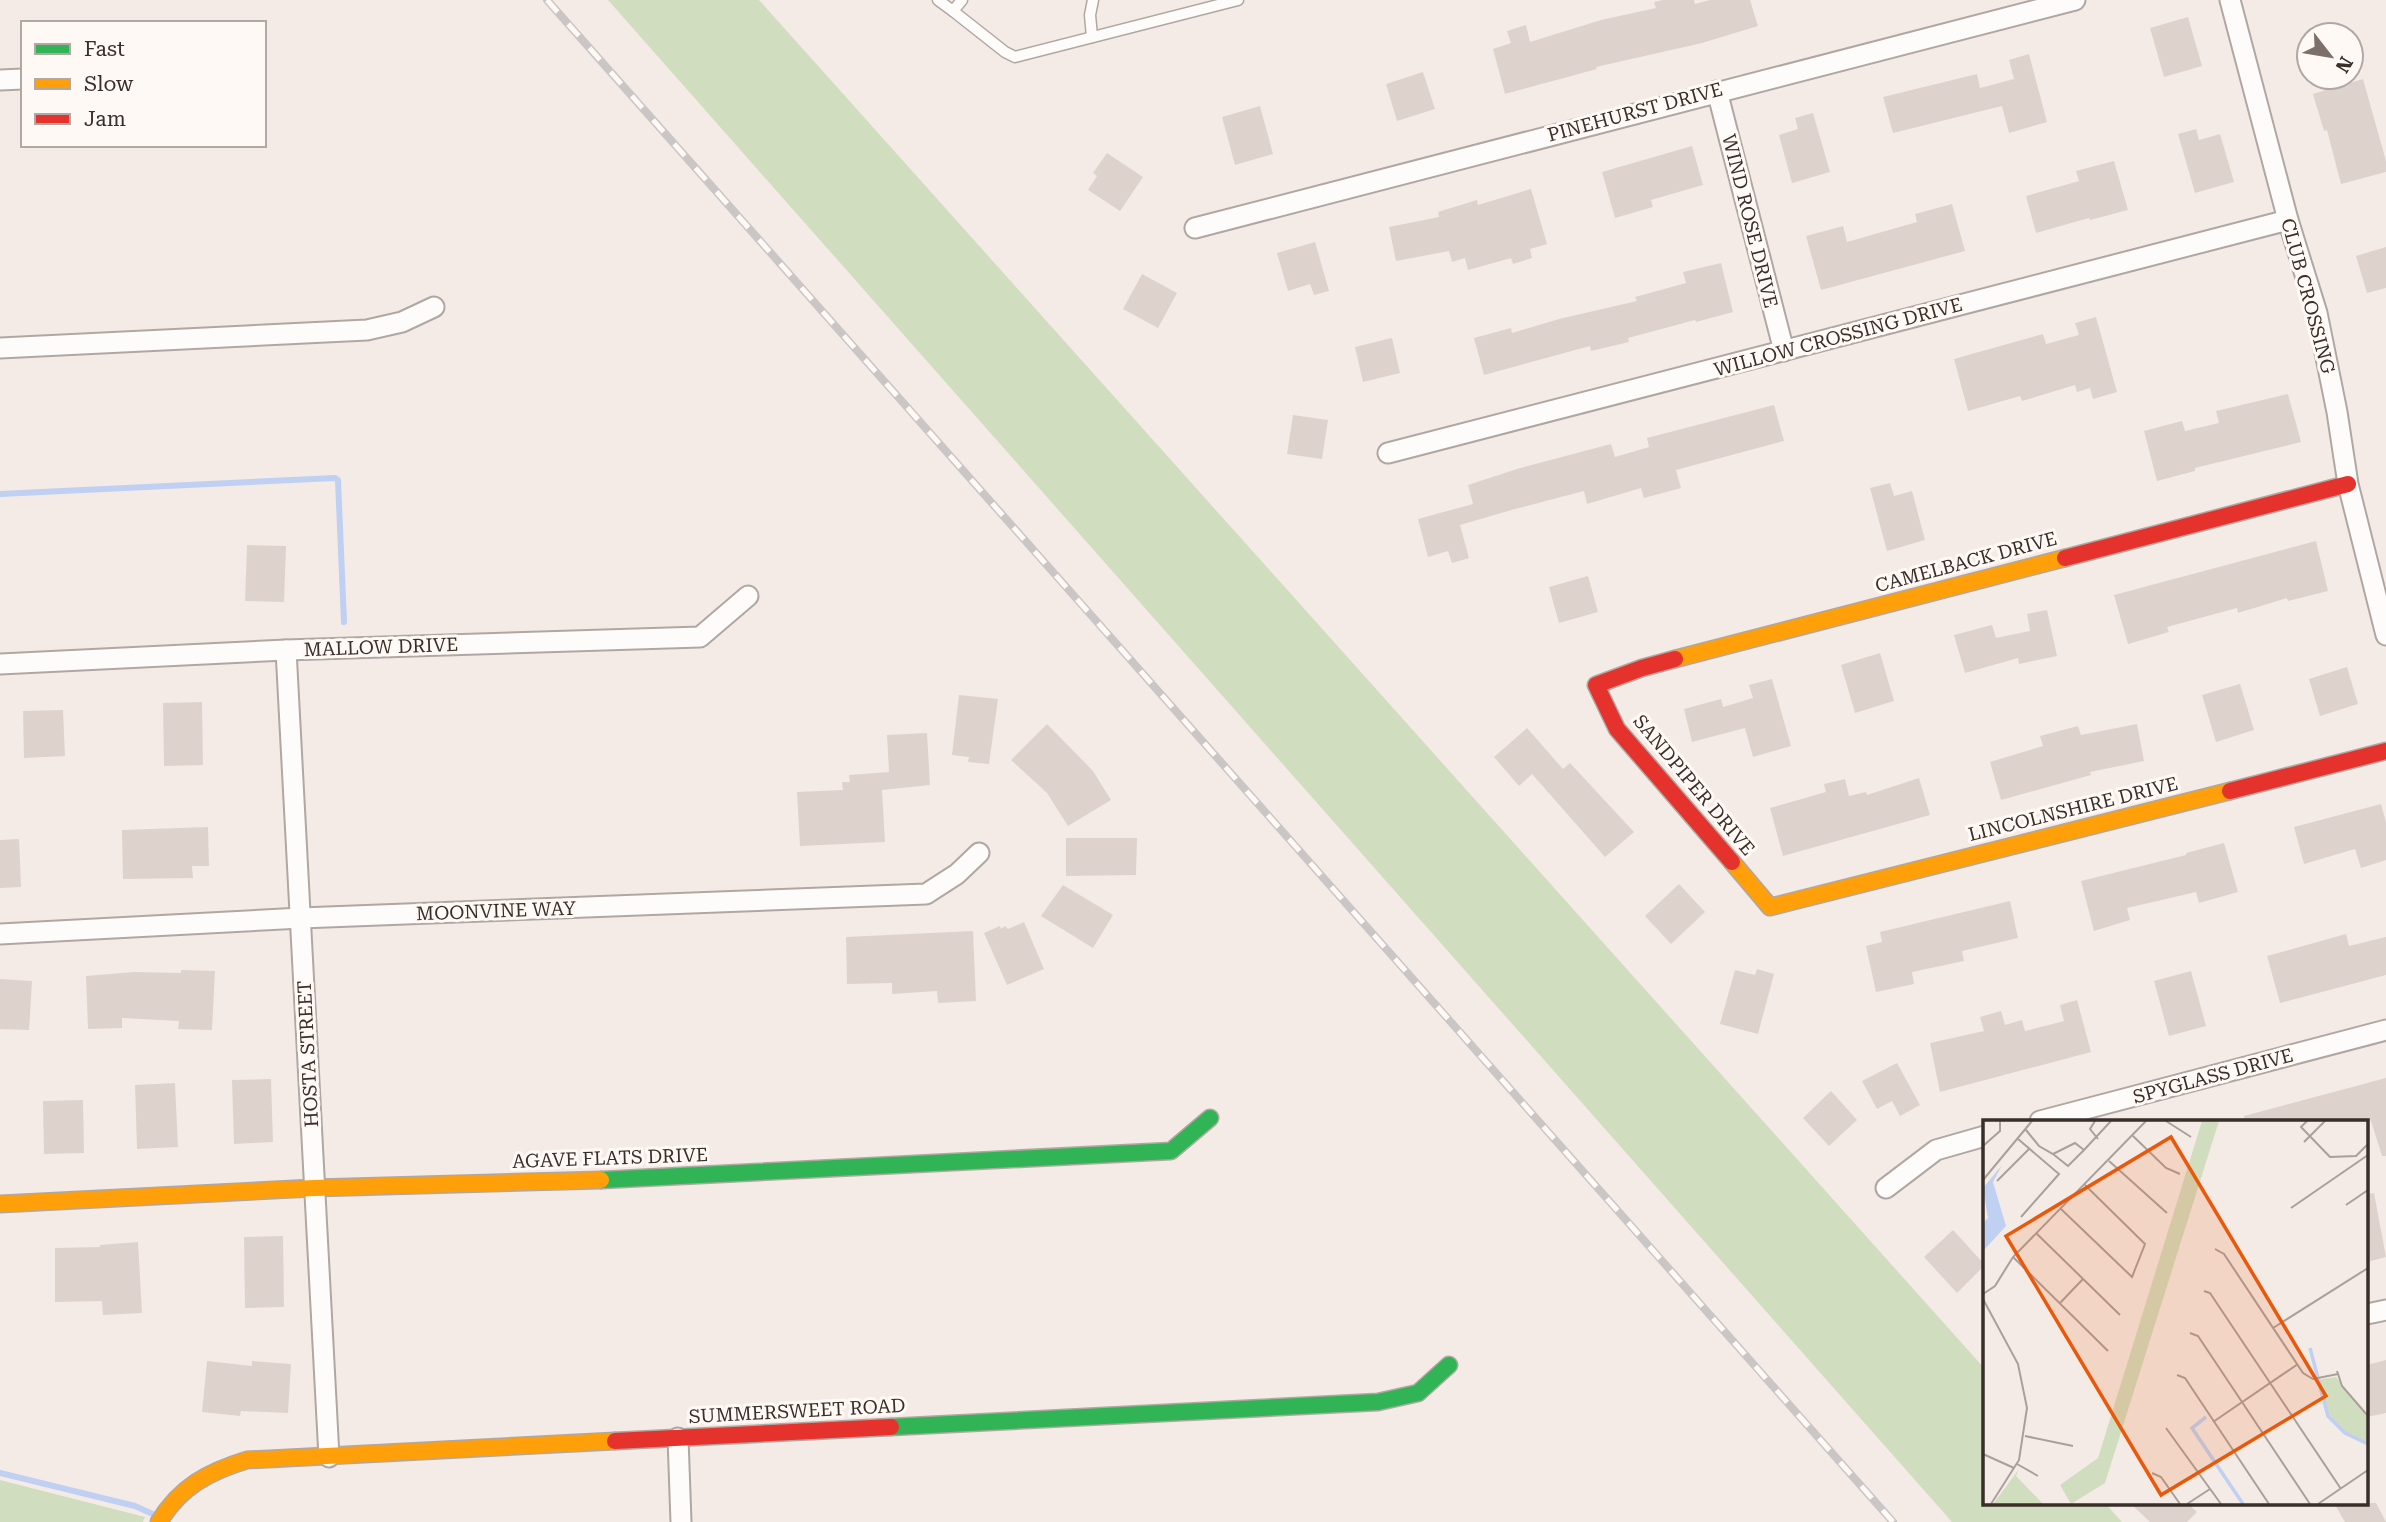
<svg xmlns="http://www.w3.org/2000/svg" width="2386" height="1522" viewBox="0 0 2386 1522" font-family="'Roboto Serif',serif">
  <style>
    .green { fill: #d1ddbf }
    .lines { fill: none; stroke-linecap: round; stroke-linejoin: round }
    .stream { stroke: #bfd0f2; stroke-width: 6 }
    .building { fill: #ded2cc }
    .lane-casing { stroke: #b0a7a2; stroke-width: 13 }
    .street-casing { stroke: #b0a7a2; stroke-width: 23 }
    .fast-casing { stroke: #b0a7a2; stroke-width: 19 }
    .slow-casing { stroke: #b0a7a2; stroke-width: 19 }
    .jam-casing { stroke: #b0a7a2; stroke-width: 19 }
    .lane { stroke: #fefcfb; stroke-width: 10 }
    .street { stroke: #fefcfb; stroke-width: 19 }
    .fast { stroke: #30b455; stroke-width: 16 }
    .slow { stroke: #ff9f0a; stroke-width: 16 }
    .jam { stroke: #e5322d; stroke-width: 16 }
    .rail-casing { stroke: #c9c6c5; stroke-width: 8 }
    .rail { stroke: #fff9f6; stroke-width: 5; stroke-dasharray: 16; stroke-linecap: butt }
    .labels { text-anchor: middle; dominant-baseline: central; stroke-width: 6; stroke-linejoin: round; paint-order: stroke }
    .street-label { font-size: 19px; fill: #392e28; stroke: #fff9f6 }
    .inset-river { fill: none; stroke: #bfd0f2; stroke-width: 3.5 }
    .inset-road { fill: none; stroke: #aa9f9a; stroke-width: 2 }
    .view { fill: #e8590c; fill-opacity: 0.15; stroke: #e8590c; stroke-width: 3.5 }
    .inset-edge { fill: none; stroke: #392e28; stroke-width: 3.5 }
  </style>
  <rect width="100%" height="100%" fill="#f5ebe6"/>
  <g class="green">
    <path d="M608 0H759L1985 1369V1503H2105L2122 1522H1952Z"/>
    <path d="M0 1480 145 1517 143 1522H0Z"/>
  </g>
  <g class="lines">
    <g class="stream">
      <path d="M0 494 335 478 338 480 344 622"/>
      <path d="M0 1473 135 1506 155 1515"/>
    </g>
  </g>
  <g class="building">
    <path d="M1663 0H1694L1695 4 1710 0H1750L1758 26 1702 43 1596 67 1597 69 1505 94 1493 49 1511 43 1507 31 1526 25 1530 42 1601 20 1656 8 1654 2Z"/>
    <path d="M2188 17 2202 66 2164 77 2150 28Z"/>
    <path d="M2029 54 2047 122 2009 133 2002 106 1893 133 1883 97 1977 74 1980 88 2014 79 2009 60Z"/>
    <path d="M1423 72 1435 109 1397 121 1386 84Z"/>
    <path d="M2363 79 2386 161V172L2341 184 2327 130 2324 131 2313 94Z"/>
    <path d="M1260 106 1273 154 1235 165 1222 117Z"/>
    <path d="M1813 113 1830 172 1792 183 1779 135 1798 129 1795 118Z"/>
    <path d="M2196 129 2199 140 2220 134 2234 182 2195 193 2178 134Z"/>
    <path d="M1692 146 1703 185 1651 200 1653 207 1615 218 1602 172Z"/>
    <path d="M1107 153 1143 177 1120 211 1088 190 1097 176 1093 173Z"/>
    <path d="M2114 161 2128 210 2090 220 2089 218 2036 233 2026 196 2079 181 2076 171Z"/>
    <path d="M1531 189 1547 244 1530 249 1532 258 1513 264 1511 258 1468 270 1465 258 1452 262 1449 251 1396 261 1389 227 1439 217 1438 212 1477 200 1478 205Z"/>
    <path d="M1952 204 1965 251 1821 290 1806 236 1843 226 1847 242 1917 222 1915 214Z"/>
    <path d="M1315 242 1329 291 1314 295 1310 284 1288 291 1277 253Z"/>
    <path d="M2386 247V288L2367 293 2356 256Z"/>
    <path d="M1721 263 1733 312 1696 322 1695 320 1628 338 1629 342 1591 351 1590 346 1484 375 1474 338 1511 328 1512 333 1559 319 1637 301 1635 297 1686 283 1683 272Z"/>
    <path d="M1142 274 1177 293 1158 328 1123 309Z"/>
    <path d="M2096 317 2117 392 2093 399 2090 388 2077 392 2075 385 2022 401 2020 396 1968 411 1954 359 2043 334 2046 344 2079 335 2075 323Z"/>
    <path d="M1392 338 1400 373 1363 382 1355 347Z"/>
    <path d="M2288 394 2301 442 2195 468V471L2157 481 2144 431 2182 421 2185 431 2219 423 2216 411Z"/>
    <path d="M1774 405 1784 441 1676 470 1681 488 1644 498 1641 488 1587 504 1584 491 1515 509 1460 525 1469 558 1452 563 1448 551 1428 557 1418 519 1473 504 1468 485 1520 468 1611 444 1615 457 1649 447 1647 438Z"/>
    <path d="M1293 415 1328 420 1322 459 1287 454Z"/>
    <path d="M1890 483 1894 496 1912 491 1925 540 1887 551 1870 488Z"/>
    <path d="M2316 541 2328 591 2288 601 2287 598 2238 613 2237 608 2167 627 2169 632 2128 644 2114 595Z"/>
    <path d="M247 545 286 546 284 602 245 601Z"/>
    <path d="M1588 576 1598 612 1559 623 1549 587Z"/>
    <path d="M2047 610 2057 656 2019 664 2018 658 1965 673 1954 635 1992 625 1996 638 2030 631 2027 614Z"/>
    <path d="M1880 653 1894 701 1855 713 1841 665Z"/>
    <path d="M2347 667 2358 704 2320 716 2309 679Z"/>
    <path d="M1772 679 1791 746 1753 757 1745 728 1692 742 1684 709 1721 699 1723 707 1753 698 1749 685Z"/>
    <path d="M2240 684 2254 730 2216 742 2202 695Z"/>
    <path d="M959 695 998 699 989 764 968 762 969 757 952 755Z"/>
    <path d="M202 702 203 765 164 766 163 703Z"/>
    <path d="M63 710 65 756 24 758 23 711Z"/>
    <path d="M1047 724 1093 771 1111 800 1068 826 1047 793 1011 760Z"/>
    <path d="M2137 724 2144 761 2090 772 2091 775 2001 800 1990 762 2043 746 2040 736 2078 726 2081 735Z"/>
    <path d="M1527 728 1563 769 1570 763 1634 832 1605 857 1532 774 1519 786 1494 757Z"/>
    <path d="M927 733 930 785 882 790 885 842 800 846 797 792 843 790 842 782H850L849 775 889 772 887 735Z"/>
    <path d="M1919 778 1930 815 1783 856 1770 808 1826 792 1824 784 1845 779 1849 796 1866 792 1867 795Z"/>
    <path d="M2381 804 2386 822V860L2361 868 2355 849 2304 864 2294 827Z"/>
    <path d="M208 827 209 866H192L193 878 123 879 122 830Z"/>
    <path d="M1066 838H1137L1136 875 1066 876Z"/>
    <path d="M19 839 21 887 0 888V840Z"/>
    <path d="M2224 843 2238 892 2199 903 2196 892 2127 908 2130 920 2094 931 2081 881 2186 855V853Z"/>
    <path d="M1679 884 1705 912 1671 944 1645 916Z"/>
    <path d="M1063 885 1113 915 1093 948 1041 916Z"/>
    <path d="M2010 901 2018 938 1962 951 1964 961 1912 972 1914 984 1876 992 1866 946 1882 942 1880 932Z"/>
    <path d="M1024 922 1044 969 1007 985 984 933 1000 926 1001 929 1005 926 1008 929Z"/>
    <path d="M973 931 976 1001 938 1003 937 991 892 994V983L847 984 846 937Z"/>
    <path d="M2346 934 2349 946 2386 937V975L2280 1003 2267 956Z"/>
    <path d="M1757 969 1774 974 1758 1034 1720 1024 1735 970 1755 975Z"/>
    <path d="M181 970 215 971 212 1030 178 1029 179 1021 122 1018V1028L88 1029 86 976 134 972 181 973Z"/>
    <path d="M2191 971 2206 1026 2169 1036 2154 981Z"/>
    <path d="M0 979 32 981 29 1030 0 1029Z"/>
    <path d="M2077 1000 2091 1052 1940 1092 1930 1043 1984 1031 1980 1017 2001 1011 2005 1025 2022 1020 2025 1031 2064 1021 2060 1005Z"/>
    <path d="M1897 1063 1920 1105 1900 1116 1892 1101 1877 1109 1862 1081Z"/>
    <path d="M2386 1078V1156H2382L2371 1121H2245L2244 1116Z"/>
    <path d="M271 1079 273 1142 234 1144 232 1080Z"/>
    <path d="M175 1083 178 1147 137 1149 135 1085Z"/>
    <path d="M1831 1091 1857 1120 1829 1146 1803 1118Z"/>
    <path d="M83 1100 84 1153 44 1154 43 1101Z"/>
    <path d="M2374 1193 2386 1257 2367 1262V1194Z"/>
    <path d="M1953 1230 1985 1265 1957 1293 1924 1257Z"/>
    <path d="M283 1236 284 1307 245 1308 244 1237Z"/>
    <path d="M138 1242 142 1313 103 1315 102 1301 55 1302V1248L100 1247V1245Z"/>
    <path d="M2386 1360V1413L2367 1417V1365Z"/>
    <path d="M207 1361 252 1366V1361L291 1364 288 1413 241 1411 240 1416 202 1412Z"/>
    <path d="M2130 1503H2187L2197 1512 2187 1522H2150Z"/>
    <path d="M2334 1503H2376L2386 1522H2345Z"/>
  </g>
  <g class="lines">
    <g class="lane-casing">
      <g id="lane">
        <path d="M938 0 953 11 962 0"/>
        <path d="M953 11 1005 52 1015 57 1238 0"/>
        <path d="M1092 37 1090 15 1093 0"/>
      </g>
    </g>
    <g class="street-casing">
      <g id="street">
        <path d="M2230 0 2288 220 2317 313 2337 412 2348 484 2386 635"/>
        <path d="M0 80 23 79"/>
        <path d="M1717 91 1784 351"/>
        <path d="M1195 228 2075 0"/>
        <path d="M0 348 367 330 402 322 434 307"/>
        <path d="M1388 453 2288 220"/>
        <path d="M286 650 329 1457"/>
        <path d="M0 664 286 650 700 637 748 596"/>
        <path d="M0 934 301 918 926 894 957 874 979 853"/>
        <path d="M2040 1121 2386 1030"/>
        <path d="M1886 1188 1936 1150 1985 1136"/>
        <path d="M2367 1314 2386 1310"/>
        <path d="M678 1438 681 1522"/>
      </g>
    </g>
    <g class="fast-casing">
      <g id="fast">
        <path d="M601 1180 1171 1151 1210 1118"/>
        <path d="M891 1427 1378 1402 1418 1393 1449 1365"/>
      </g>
    </g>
    <g class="slow-casing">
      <g id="slow">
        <path d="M1675 659 2065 558"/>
        <path d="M1732 862 1770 907 2230 791"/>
        <path d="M0 1204 314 1188 601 1180"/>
        <path d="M159 1522C180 1487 208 1472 247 1460L615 1441"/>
      </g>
    </g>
    <g class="jam-casing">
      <g id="jam">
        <path d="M2065 558 2348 484"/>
        <path d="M1675 659 1642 668 1596 685 1617 729 1732 862"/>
        <path d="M2230 791 2386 751"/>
        <path d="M615 1441 891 1427"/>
      </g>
    </g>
    <use href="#lane" class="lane"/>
    <use href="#street" class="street"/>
    <use href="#fast" class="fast"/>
    <use href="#slow" class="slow"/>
    <use href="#jam" class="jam"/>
    <g class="rail-casing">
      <path id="rail" d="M547 0 1893 1522"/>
    </g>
    <use href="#rail" class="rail"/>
  </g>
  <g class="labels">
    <g class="street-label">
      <text transform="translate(1635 112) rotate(-15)">PINEHURST DRIVE</text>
      <text transform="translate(1750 221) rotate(76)">WIND ROSE DRIVE</text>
      <text transform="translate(2308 296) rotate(75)">CLUB CROSSING</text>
      <text transform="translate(1838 337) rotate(-15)">WILLOW CROSSING DRIVE</text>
      <text transform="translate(1966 562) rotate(-15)">CAMELBACK DRIVE</text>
      <text transform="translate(381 647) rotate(-2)">MALLOW DRIVE</text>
      <text transform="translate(1694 785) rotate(50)">SANDPIPER DRIVE</text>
      <text transform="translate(2073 809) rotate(-14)">LINCOLNSHIRE DRIVE</text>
      <text transform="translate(496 911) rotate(-2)">MOONVINE WAY</text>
      <text transform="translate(308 1054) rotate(-93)">HOSTA STREET</text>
      <text transform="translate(2213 1076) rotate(-15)">SPYGLASS DRIVE</text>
      <text transform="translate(610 1158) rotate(-2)">AGAVE FLATS DRIVE</text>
      <text transform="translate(797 1411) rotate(-3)">SUMMERSWEET ROAD</text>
    </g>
  </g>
  <g transform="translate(1983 1120)">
    <rect width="385" height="385" fill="#f5ebe6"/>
    <path d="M219 1H236L122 363 88 384 77 365 115 338ZM353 257 385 298V323L360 311 342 289 333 260ZM36 349 33 356 60 384H10Z" fill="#d1ddbf"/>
    <path d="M19 45 10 62 23 106 0 131V103L5 98 0 68Z" fill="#bfd0f2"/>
    <path class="inset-river" d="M327 228 345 296 362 313 385 324M223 297 209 308 260 384"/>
    <path class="inset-road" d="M112 1 107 9 115 19M183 1 208 17M324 1 318 7 347 37 373 36 385 24M43 10 56 26 70 34 92 23 101 30 85 46 70 34M150 16 183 48 197 54M35 19 76 54 38 97M321 22 342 1M0 26 17 11V1M101 30 128 1M126 41 184 93M0 60 49 1M14 61 47 28M363 85 385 70M308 88 385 35M78 89 149 157 162 124 102 65M53 113 137 195M232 129 241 134 320 253 330 259 355 254M30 137 125 231M221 171 227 173 358 369M0 174 12 166 30 137 163 1M0 179 35 244 44 288 36 340 8 384M77 183 100 159M290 208 385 148M207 213 215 216 327 384M354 251 359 266 385 296M194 255 202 258 286 384M230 302 315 244M183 308 238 384M42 316 90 326M0 334 31 348M34 344 55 356M169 353 178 357 197 384M204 384 227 369M335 384 385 350"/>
    <path class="view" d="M188 17 343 276 178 375 23 116Z"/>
    <rect width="385" height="385" class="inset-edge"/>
  </g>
  <rect x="21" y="21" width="245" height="126" fill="#fff9f6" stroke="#b0a8a4" stroke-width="2"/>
  <rect x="35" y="44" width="35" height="10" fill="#30b455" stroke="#b0a8a4" stroke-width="2"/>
  <text x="84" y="56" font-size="21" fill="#392e28">Fast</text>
  <rect x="35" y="79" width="35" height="10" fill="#ff9f0a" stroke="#b0a8a4" stroke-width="2"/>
  <text x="84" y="91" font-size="21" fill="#392e28">Slow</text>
  <rect x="35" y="114" width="35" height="10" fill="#e5322d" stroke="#b0a8a4" stroke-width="2"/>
  <text x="84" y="126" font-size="21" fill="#392e28">Jam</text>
  <g transform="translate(2330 56) rotate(121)"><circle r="33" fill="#fff9f6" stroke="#b0a8a4" stroke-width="2"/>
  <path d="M0-5L12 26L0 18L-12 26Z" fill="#7b706a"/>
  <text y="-10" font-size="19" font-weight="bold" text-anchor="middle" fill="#392e28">N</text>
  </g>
</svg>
